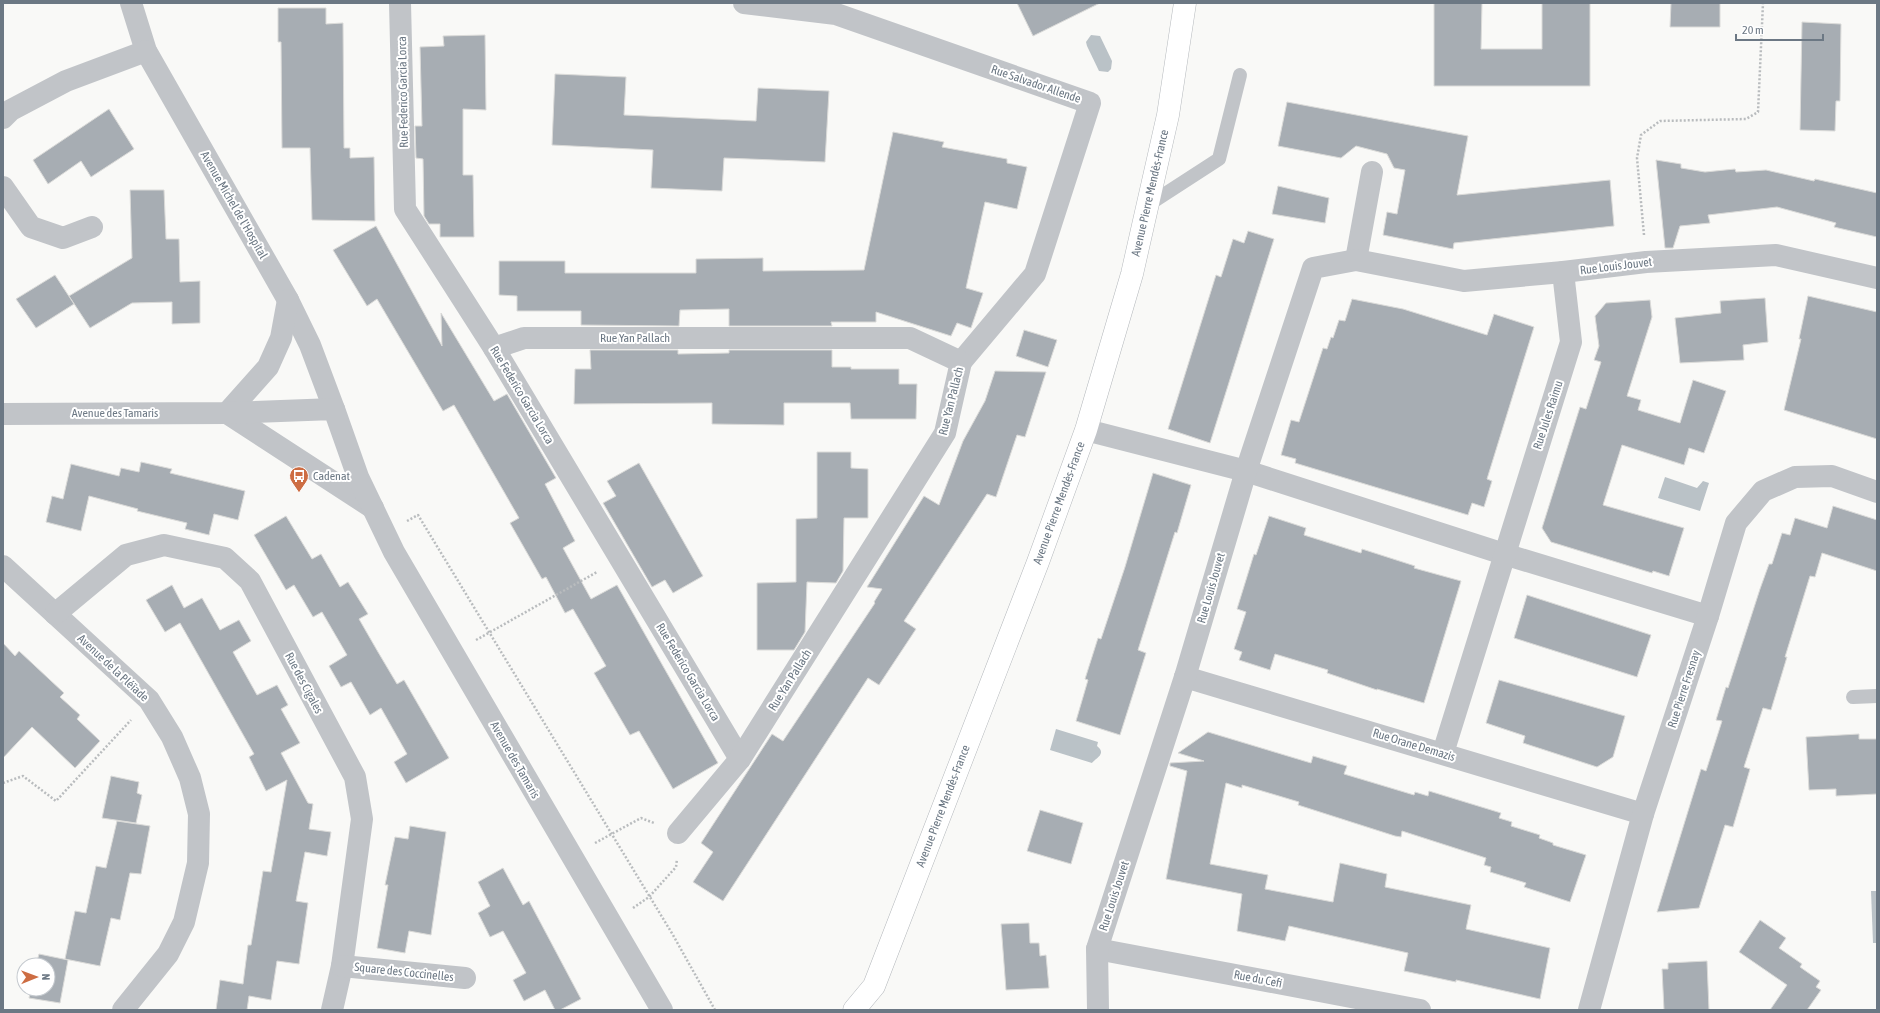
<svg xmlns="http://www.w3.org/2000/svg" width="1880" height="1013" viewBox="0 0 1880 1013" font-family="'Asap Condensed',sans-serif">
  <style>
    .water { fill: #bac2c7 }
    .building { fill: #a7adb3; stroke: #dbdbd9 }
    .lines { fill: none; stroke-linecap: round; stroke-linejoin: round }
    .secondary-casing { stroke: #b4b8bc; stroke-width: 23 }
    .path { stroke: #b9bcbe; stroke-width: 2.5; stroke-dasharray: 2 2; stroke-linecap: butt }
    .lane { stroke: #c1c4c8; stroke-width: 14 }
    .street { stroke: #c1c4c8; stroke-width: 22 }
    .secondary { stroke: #fff; stroke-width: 22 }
    .labels { text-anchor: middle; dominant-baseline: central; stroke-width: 4; stroke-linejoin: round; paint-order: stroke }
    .street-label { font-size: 12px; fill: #6c7884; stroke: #fff }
    .poi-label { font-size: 12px; fill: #6c7884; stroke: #fff; text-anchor: start }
  </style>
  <rect width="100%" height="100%" fill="#f9f9f7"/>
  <g class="water">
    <path d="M1091 35 1100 36 1112 61 1111 69 1108 72 1099 71 1087 46 1086 42Z"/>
    <path d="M1665 477 1697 488 1703 481 1709 483 1700 511 1658 498Z"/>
    <path d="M1056 729 1098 742 1097 746C1107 754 1096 758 1092 763L1050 750Z"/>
    <path d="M1871 891H1877V943H1873Z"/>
  </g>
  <g class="building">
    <path d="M1017 3H1100L1033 36Z"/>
    <path d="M1434 3H1482L1481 49H1542V3H1590V86H1434Z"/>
    <path d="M1671 3H1720V27H1670Z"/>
    <path d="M278 8H326V24L343 23 344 148H350V158L374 157 375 221 312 220 310 148H282L281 42H278Z"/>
    <path d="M1802 22 1841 24 1840 101H1836L1835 131 1800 130Z"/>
    <path d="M485 35 486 110 463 109V175H473L474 237H440V224H429L424 216 423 159 416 158 415 126H422L420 47 444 46 443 36Z"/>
    <path d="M555 74 626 77 624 115 756 121 758 88 829 91 825 162 724 158 722 191 651 188 653 150 552 145Z"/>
    <path d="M1287 102 1468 136 1457 195 1610 180 1614 226 1454 243 1453 249 1383 235 1387 212 1397 214 1405 170 1394 168 1387 154 1356 146 1341 158 1278 146Z"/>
    <path d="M109 109 134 149 91 177 81 161 48 184 33 160Z"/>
    <path d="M893 132 944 142 942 147 1007 159V163L1027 167 1017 209 985 202 966 288 983 293 971 328 957 323 951 336 876 312V322H831L832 326H729V309L680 310 679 326 581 325V311H517V296L499 295V261H565V273H696V259L763 258V271L864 270Z"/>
    <path d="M1656 160 1681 164V168L1705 172 1735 169 1736 172 1766 170 1814 181 1815 179 1877 193V237L1834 227 1836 223 1777 207 1708 215 1710 223 1680 226 1673 248H1665Z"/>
    <path d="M1278 186 1329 198 1325 223 1272 214Z"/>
    <path d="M130 190H164L166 239H179L180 282 200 281V323L172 324V302L132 303 90 328 69 296 132 258Z"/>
    <path d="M376 226 442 346 441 313 494 401 507 394 556 478 545 484 575 541 563 548 591 599 617 585 718 763 673 789 639 731 630 735 594 673 606 666 573 609 565 613 546 577 542 579 510 523 519 518 454 405 443 411 377 299 367 306 333 250Z"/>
    <path d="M1248 231 1274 239 1210 443 1168 429 1216 275 1221 277 1233 239 1244 243Z"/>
    <path d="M55 275 74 304 36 328 16 299Z"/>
    <path d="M1808 296 1877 312V439L1784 410 1801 339H1799Z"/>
    <path d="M1765 298 1768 342 1743 345 1744 360 1680 363 1675 318 1721 313 1720 301Z"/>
    <path d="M1352 299 1403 309 1487 335 1494 314 1534 327 1487 479 1492 481 1484 507 1472 503 1468 515 1295 463 1296 459 1281 455 1291 420 1299 422 1323 348 1327 349 1331 337 1333 338 1339 320 1345 321Z"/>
    <path d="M1650 300 1652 317 1627 396 1641 400 1638 410 1680 423 1693 380 1726 391 1704 453 1689 448 1684 465 1622 445 1603 505 1684 528 1669 576 1653 571 1652 573 1551 542 1542 528 1580 407 1586 409 1601 362 1594 360 1599 346 1595 316 1606 303Z"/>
    <path d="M1024 330 1057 340 1048 367 1016 356Z"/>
    <path d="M590 350H678V354L729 353V350H832V367H851V369H899V384H917L916 419H851L850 403H784V425L712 424V403L574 404 575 369H591Z"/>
    <path d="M995 371 1046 372 1025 437 1017 435 996 497 987 494 904 621 916 629 879 685 868 678 723 901 693 882 713 852 701 843 772 734 783 741 875 603 874 602 882 589 867 587 924 496 939 505 963 441 985 401Z"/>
    <path d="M817 452H851V468L868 469V518H844L843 571 836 583 807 582 805 632 794 650H757V583L796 582V519L817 518Z"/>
    <path d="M141 462 172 469 170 473 245 491 238 520 214 514 209 535 185 529 187 523 137 511 138 509 89 496 81 531 46 522 52 496 63 499 71 464 119 476 121 468 139 472Z"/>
    <path d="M639 463 703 576 673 593 665 580 652 587 603 503 616 496 607 481Z"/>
    <path d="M1153 473 1191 485 1177 533 1175 532 1138 650 1146 653 1120 735 1076 721 1088 680 1085 679 1098 638 1101 639 1125 567Z"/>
    <path d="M1833 506 1877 520V571L1822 553 1815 577 1810 576 1785 657H1787L1771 710 1763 708 1744 767 1750 769 1733 827 1725 825 1699 908 1657 912 1701 769 1706 771 1722 721 1716 720 1726 687 1728 688 1760 589 1769 564H1772L1782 533 1790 535 1795 518 1827 528Z"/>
    <path d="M286 516 312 559 321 554 340 587 348 582 368 614 359 619 378 652 397 684 404 680 449 758 406 783 394 762 407 754 381 708 370 715 351 682 341 687 329 666 347 655 322 612 313 617 294 585 286 590 254 535Z"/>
    <path d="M1269 516 1306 528 1304 535 1361 553 1362 549 1415 566 1414 568 1461 581 1424 703 1377 689V690L1327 673 1328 670 1275 654 1270 670 1239 660 1242 652 1234 649 1246 612 1237 609 1254 554 1256 555Z"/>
    <path d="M172 585 184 608 202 598 220 630 239 620 251 641 233 652 257 695 277 685 288 705 281 709 300 743 281 753 308 803 313 804 309 829 331 832 327 856 305 852 296 901 308 903 299 964 277 961 271 1000 249 996 247 1010H216L220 980 243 984 248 945H251L263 871 271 872 287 780 266 791 249 757 254 754 180 623 165 632 146 600Z"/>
    <path d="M1527 595 1651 635 1637 677 1514 638Z"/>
    <path d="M3 643 15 656 19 651 64 693 60 697 80 715 77 719 100 741 75 768 32 727 3 758Z"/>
    <path d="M1499 680 1625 716 1613 757 1597 767 1523 743 1525 736 1486 723Z"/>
    <path d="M1208 732 1311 763 1313 756 1333 762 1347 766 1344 774 1414 795 1415 792 1428 796 1429 791 1501 813 1499 818 1512 822 1511 826 1540 835 1539 838 1553 843V845L1586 855 1570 902 1524 887 1526 883 1490 872 1491 867 1484 865 1486 858 1402 831 1401 837 1395 836 1298 805 1299 802 1242 785V788L1226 783 1210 864 1268 875 1265 889 1333 902 1340 863 1387 874 1385 887 1471 905 1466 929 1550 948 1540 999 1456 980V982L1404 971 1408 953 1289 926 1285 941 1237 931 1242 894 1166 879 1187 771 1170 766V763L1204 761 1178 753Z"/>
    <path d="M1859 734V739H1877V794L1836 796V789L1809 790 1806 737Z"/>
    <path d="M111 776 139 782 137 793 142 795 136 823 102 818Z"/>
    <path d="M1040 810 1083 823 1071 864 1027 851Z"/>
    <path d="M117 821 150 826 141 874 130 873 120 920 111 918 100 966 65 959 75 911 86 913 96 866 106 868Z"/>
    <path d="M410 826 446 832 431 935 409 931 405 953 377 948 388 885H385L395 837 408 839Z"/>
    <path d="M503 868 523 905 529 901 581 999 560 1010H555L545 990 524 1001 513 980 526 973 503 931 490 937 478 913 490 906 478 882Z"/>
    <path d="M1760 920 1786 938 1779 948 1802 964 1800 967 1820 981 1816 987 1821 990 1807 1010H1770L1787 985 1739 952Z"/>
    <path d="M1029 923 1030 943H1039L1040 956 1046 955 1049 988 1006 990 1001 924Z"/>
    <path d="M39 954 68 960 60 1003 29 998 31 989H48V965H36Z"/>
    <path d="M1707 961 1709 1010H1664L1662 969H1668V963Z"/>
  </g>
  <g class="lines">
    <g class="secondary-casing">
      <path id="secondary" d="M854 1010 874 986 1038 562 1086 430 1132 274 1168 115 1185 3"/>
    </g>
    <g class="path">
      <path d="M1644 235 1637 158 1641 135 1660 121 1746 119 1758 112 1763 3"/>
      <path d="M407 521 418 515 673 935 715 1010"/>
      <path d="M476 640 597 572"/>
      <path d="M3 783 23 776 56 801 131 720"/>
      <path d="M595 843 641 818 654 823"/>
      <path d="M633 908 649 897 676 867 677 859"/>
    </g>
    <g class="lane">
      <path d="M1148 205 1219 159 1240 75"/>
      <path d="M1853 697 1877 696"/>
    </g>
    <g class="street">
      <path d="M131 3 146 51 288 300 310 345 334 409"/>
      <path d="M400 3 405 209 494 348 740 759"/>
      <path d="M744 3 836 14 1090 103 1035 274 961 362"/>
      <path d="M3 118 11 110 66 81 146 51"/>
      <path d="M3 187 31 227 63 238 92 227"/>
      <path d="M1356 260 1372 172"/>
      <path d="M494 348 524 338H910L961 362 945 433 740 759 678 833"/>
      <path d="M227 413 373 508"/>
      <path d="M227 413 268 367 281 338 288 300"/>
      <path d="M3 414 227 413 334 409 358 477 394 552 662 1010"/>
      <path d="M1086 430 1246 471 1504 554 1708 616"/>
      <path d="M3 566 149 700 172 737 190 778 199 814 198 863 184 922 168 954 123 1010"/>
      <path d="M55 614 126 555 164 545 225 558 250 581 355 777 362 819 342 966 332 1010"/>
      <path d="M1185 677 1643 814"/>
      <path d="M1443 753 1571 342 1563 272"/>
      <path d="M1097 949 1420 1010"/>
      <path d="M342 966 465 978"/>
      <path d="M1098 1010 1097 949 1185 677 1246 471 1313 268 1356 260 1464 281 1563 272 1646 262 1776 255 1877 278"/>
      <path d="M1589 1010 1643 814 1708 616 1736 523 1763 491 1795 477 1832 476 1877 492"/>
    </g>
    <use href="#secondary" class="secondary"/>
  </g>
  <defs>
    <g id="bus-pin" transform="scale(1)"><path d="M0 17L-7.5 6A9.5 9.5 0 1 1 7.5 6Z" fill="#cd6d43" stroke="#fff"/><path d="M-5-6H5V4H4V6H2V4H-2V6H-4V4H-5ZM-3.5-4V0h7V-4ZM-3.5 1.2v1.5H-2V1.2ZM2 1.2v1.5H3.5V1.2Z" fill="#fff"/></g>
  </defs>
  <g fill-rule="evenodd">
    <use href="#bus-pin" x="299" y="476"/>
  </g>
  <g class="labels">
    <g class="street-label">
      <text transform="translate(1036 84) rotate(19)">Rue Salvador Allende</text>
      <text transform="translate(403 92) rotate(-91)">Rue Federico Garcia Lorca</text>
      <text transform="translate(1150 193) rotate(-77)">Avenue Pierre Mendès-France</text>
      <text transform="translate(234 205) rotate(60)">Avenue Michel de l'Hospital</text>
      <text transform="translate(1616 266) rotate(-7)">Rue Louis Jouvet</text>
      <text x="635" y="338">Rue Yan Pallach</text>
      <text transform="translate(522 395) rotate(59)">Rue Federico Garcia Lorca</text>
      <text transform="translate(951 401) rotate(-76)">Rue Yan Pallach</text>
      <text x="115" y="413">Avenue des Tamaris</text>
      <text transform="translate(1548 415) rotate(-72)">Rue Jules Raimu</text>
      <text transform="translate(1059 503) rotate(-70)">Avenue Pierre Mendès-France</text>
      <text transform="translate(1211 588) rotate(-74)">Rue Louis Jouvet</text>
      <text transform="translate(113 668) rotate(43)">Avenue de la Pléïade</text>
      <text transform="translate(688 672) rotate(59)">Rue Federico Garcia Lorca</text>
      <text transform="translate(790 680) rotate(-58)">Rue Yan Pallach</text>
      <text transform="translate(304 683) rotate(62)">Rue des Cigales</text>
      <text transform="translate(1684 689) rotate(-72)">Rue Pierre Fresnay</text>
      <text transform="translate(1414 745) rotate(17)">Rue Orane Demazis</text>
      <text transform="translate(515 760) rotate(60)">Avenue des Tamaris</text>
      <text transform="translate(943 806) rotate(-69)">Avenue Pierre Mendès-France</text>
      <text transform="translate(1114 896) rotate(-72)">Rue Louis Jouvet</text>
      <text transform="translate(404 972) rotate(6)">Square des Coccinelles</text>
      <text transform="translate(1258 979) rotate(11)">Rue du Cefi</text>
    </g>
    <g class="poi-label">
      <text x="313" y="476">Cadenat</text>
    </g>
  </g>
  <rect width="1880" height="1013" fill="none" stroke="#6c7884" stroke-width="8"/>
  <g transform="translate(36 977) rotate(89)"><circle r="19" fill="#ffffff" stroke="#c4c9ce"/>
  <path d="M0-3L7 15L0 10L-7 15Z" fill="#cd6d43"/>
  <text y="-6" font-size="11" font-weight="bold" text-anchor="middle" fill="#6c7884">N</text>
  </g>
  <path d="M1736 34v6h87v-6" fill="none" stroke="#6c7884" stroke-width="2"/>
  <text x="1742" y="34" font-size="12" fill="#6c7884" stroke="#ffffff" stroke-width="3" paint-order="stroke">20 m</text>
</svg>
